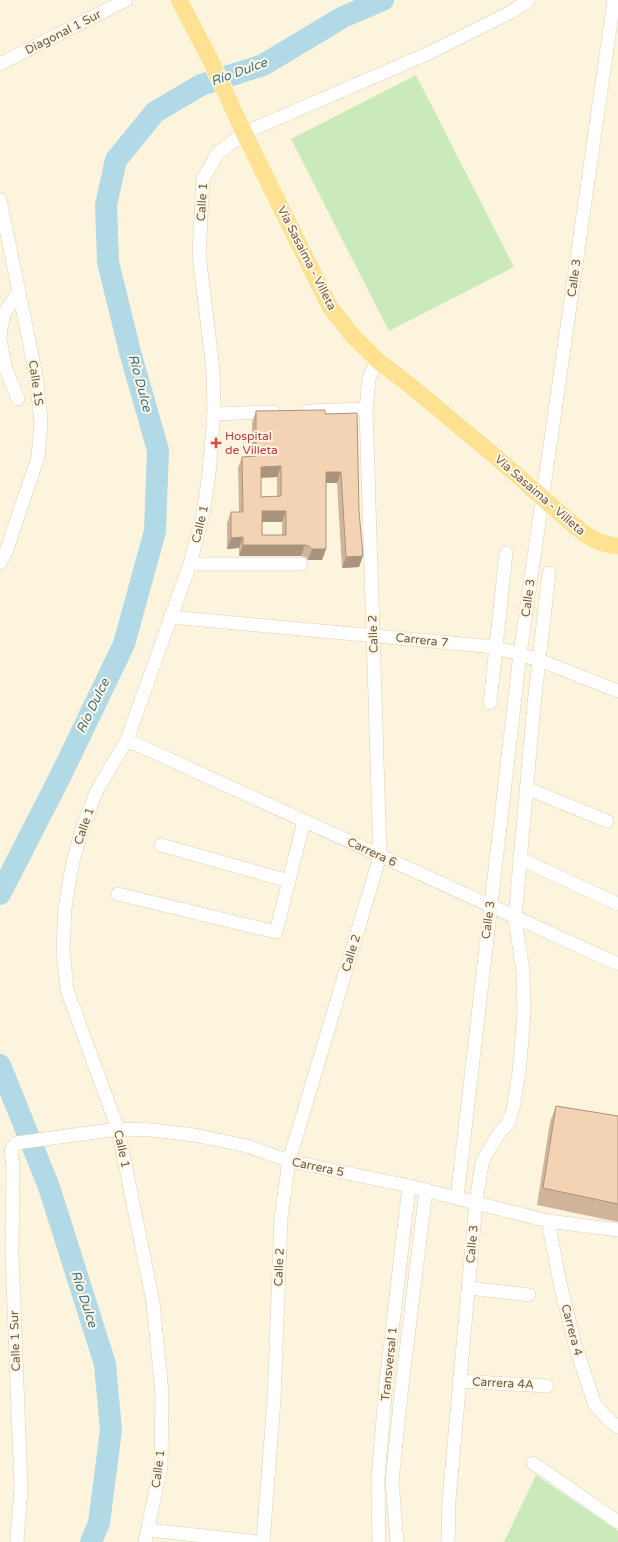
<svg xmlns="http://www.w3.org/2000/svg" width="618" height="1542" viewBox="0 0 618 1542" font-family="'Varela Round',sans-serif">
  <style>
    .green { fill: #caeabc }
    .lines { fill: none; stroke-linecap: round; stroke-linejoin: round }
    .river { stroke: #b2dae6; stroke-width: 22 }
    .minor-casing { stroke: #e1d0b9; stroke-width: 14 }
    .major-casing { stroke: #fff; stroke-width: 18 }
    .minor { stroke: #fff; stroke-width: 13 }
    .major { stroke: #ffe192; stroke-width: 17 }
    .major-bridge-casing { stroke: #fff; stroke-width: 18; stroke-linecap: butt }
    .major-bridge { stroke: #ffe192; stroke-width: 17 }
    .wall { fill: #d1b59b; fill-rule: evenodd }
    .shaded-wall { fill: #aa947e }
    .building { fill: #f3d3b4; stroke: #aa947e; fill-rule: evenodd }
    .health-dot { fill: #e0444e; stroke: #fff7e4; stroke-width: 1.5 }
    .labels { text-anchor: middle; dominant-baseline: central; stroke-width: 4; stroke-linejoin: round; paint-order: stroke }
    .street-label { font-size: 12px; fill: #735a45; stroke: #fff7e4 }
    .health-label { font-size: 12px; fill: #be3a42; stroke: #fff7e4; text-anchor: start }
    .water-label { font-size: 13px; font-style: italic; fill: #3e7488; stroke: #fff7e4 }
  </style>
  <rect width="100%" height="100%" fill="#fdf4dd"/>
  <g class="green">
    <path d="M416 75 514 267 389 331 291 139Z"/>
    <path d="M536 1475 618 1531V1542H504Z"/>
  </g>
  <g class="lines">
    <g class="river">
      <path d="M0 894 61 775 124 644 155 531 158 450 130 352 108 262 106 205 116 160 155 112 201 85 263 65 343 17 383 0"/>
      <path d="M0 1065 49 1187 105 1364 111 1430 99 1523 91 1542"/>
    </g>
    <g class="minor-casing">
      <g id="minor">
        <path d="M0 64 126 0"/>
        <path d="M0 200 36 375 41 422 38 457 6 552 0 563"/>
        <path d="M0 338C2 315 5 310 19 292"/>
        <path d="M0 340 6 369 18 399"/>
        <path d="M308 411 366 409"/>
        <path d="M214 414 273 412"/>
        <path d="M190 564H301"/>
        <path d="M170 617 495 647 539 660 618 691"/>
        <path d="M490 703 506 553"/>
        <path d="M127 740 618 964"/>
        <path d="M526 788 607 821"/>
        <path d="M161 845 289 881"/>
        <path d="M519 858 618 904"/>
        <path d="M118 894 276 932 304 821"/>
        <path d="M457 1198 520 654 614 0"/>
        <path d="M548 1221 560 1283 575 1345 595 1405 611 1422 618 1427"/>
        <path d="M469 1288 529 1295"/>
        <path d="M459 1381 547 1386"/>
        <path d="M533 1463 618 1522"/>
        <path d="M149 1530 260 1542"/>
        <path d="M17 1542 21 1488 12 1253 13 1167 11 1151 12 1148 16 1143 118 1129 152 1130 194 1135 247 1146 289 1161 409 1186 548 1221 618 1230"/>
        <path d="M145 1542 161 1466 162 1393 153 1302 118 1129 67 990 63 950 65 908 73 861 83 826 97 790 127 740 190 564 203 514 209 473 214 414 213 369 199 255 203 179 217 154 244 133 429 53 511 12 529 0"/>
        <path d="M263 1542 274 1400 281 1218 289 1161 380 856 366 409 369 379 377 360"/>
        <path d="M379 1542 378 1478 386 1383 409 1186"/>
        <path d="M397 1542 392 1481 402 1385 426 1190"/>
        <path d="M448 1542 449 1500 476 1203 480 1175 483 1160 498 1135 508 1123 513 1109 519 1073 524 1013 523 971 515 918 534 704 549 573"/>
      </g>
    </g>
    <g class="major-casing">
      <g id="major">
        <path d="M179 0 210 59 244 133 330 307 353 336 377 360 412 387 496 457"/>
        <path d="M569 521C585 535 596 544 618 546"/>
      </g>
    </g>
    <use href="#minor" class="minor"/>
    <use href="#major" class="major"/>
    <g class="major-bridge-casing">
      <path id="major-bridge" d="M496 457 569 521"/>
    </g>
    <use href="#major-bridge" class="major-bridge"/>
  </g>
  <g class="wall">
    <path d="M256 411 325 414 357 413 359 567 342 568 337 483H326V549L322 560H308L305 557 301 556H239V548L227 549V523L231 512H239L238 468 242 457 252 456V422ZM277 477V496L261 497V478ZM262 522H282V535H262Z"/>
    <path d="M556 1106 618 1116V1222L537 1205 550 1122Z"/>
  </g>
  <g class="shaded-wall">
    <path d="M281 466 277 477 257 478 261 467Z"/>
    <path d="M326 472H341L337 483H322Z"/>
    <path d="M262 511H286L282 522H258Z"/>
    <path d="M243 537 239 548 227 549 231 538Z"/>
    <path d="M243 545H305L301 556H239Z"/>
    <path d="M312 549H326L322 560H308Z"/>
    <path d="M363 556 359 567 342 568 346 557Z"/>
  </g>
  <g class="building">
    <path d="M325 410V414L357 413 359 511 363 556 346 557 341 472H326V549H312L309 546 305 545H243V537L231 538V512H243L242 457 256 456V411ZM281 466V496L261 497V467ZM262 511H286V535H262Z"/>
    <path d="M556 1106 618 1116V1204L543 1188Z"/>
  </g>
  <path class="health-dot" d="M214 437h4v4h4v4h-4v4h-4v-4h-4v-4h4z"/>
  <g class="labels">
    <g class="street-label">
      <text transform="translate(63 32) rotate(-27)">Diagonal 1 Sur</text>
      <text transform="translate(202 202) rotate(-86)">Calle 1</text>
      <text transform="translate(307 258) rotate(63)">Vía Sasaima - Villeta</text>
      <text transform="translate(574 278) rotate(-82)">Calle 3</text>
      <text transform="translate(36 383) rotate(82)">Calle 1S</text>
      <text transform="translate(540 495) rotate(41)">Vía Sasaima - Villeta</text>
      <text transform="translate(200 524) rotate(-77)">Calle 1</text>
      <text transform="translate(528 598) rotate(-82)">Calle 3</text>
      <text transform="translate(373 634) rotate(-92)">Calle 2</text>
      <text transform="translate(422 640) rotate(6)">Carrera 7</text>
      <text transform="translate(84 826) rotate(-71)">Calle 1</text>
      <text transform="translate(372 852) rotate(25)">Carrera 6</text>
      <text transform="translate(488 920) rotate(-83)">Calle 3</text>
      <text transform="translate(351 953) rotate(-73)">Calle 2</text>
      <text transform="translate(122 1149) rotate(78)">Calle 1</text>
      <text transform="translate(318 1167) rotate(12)">Carrera 5</text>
      <text transform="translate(472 1244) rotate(-85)">Calle 3</text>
      <text transform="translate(279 1267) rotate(-88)">Calle 2</text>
      <text transform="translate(572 1330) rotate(75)">Carrera 4</text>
      <text transform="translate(15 1341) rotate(-92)">Calle 1 Sur</text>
      <text transform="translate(389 1364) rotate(-84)">Transversal 1</text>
      <text transform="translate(503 1383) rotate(3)">Carrera 4A</text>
      <text transform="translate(158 1469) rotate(-83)">Calle 1</text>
    </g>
    <g class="health-label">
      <text x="225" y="436">Hospital<tspan x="225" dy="14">de Villeta</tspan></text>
    </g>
    <g class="water-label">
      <text transform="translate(239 72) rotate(-20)">Río Dulce</text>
      <text transform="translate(140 383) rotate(75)">Río Dulce</text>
      <text transform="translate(93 706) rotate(-64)">Río Dulce</text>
      <text transform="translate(84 1299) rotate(72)">Río Dulce</text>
    </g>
  </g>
</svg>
